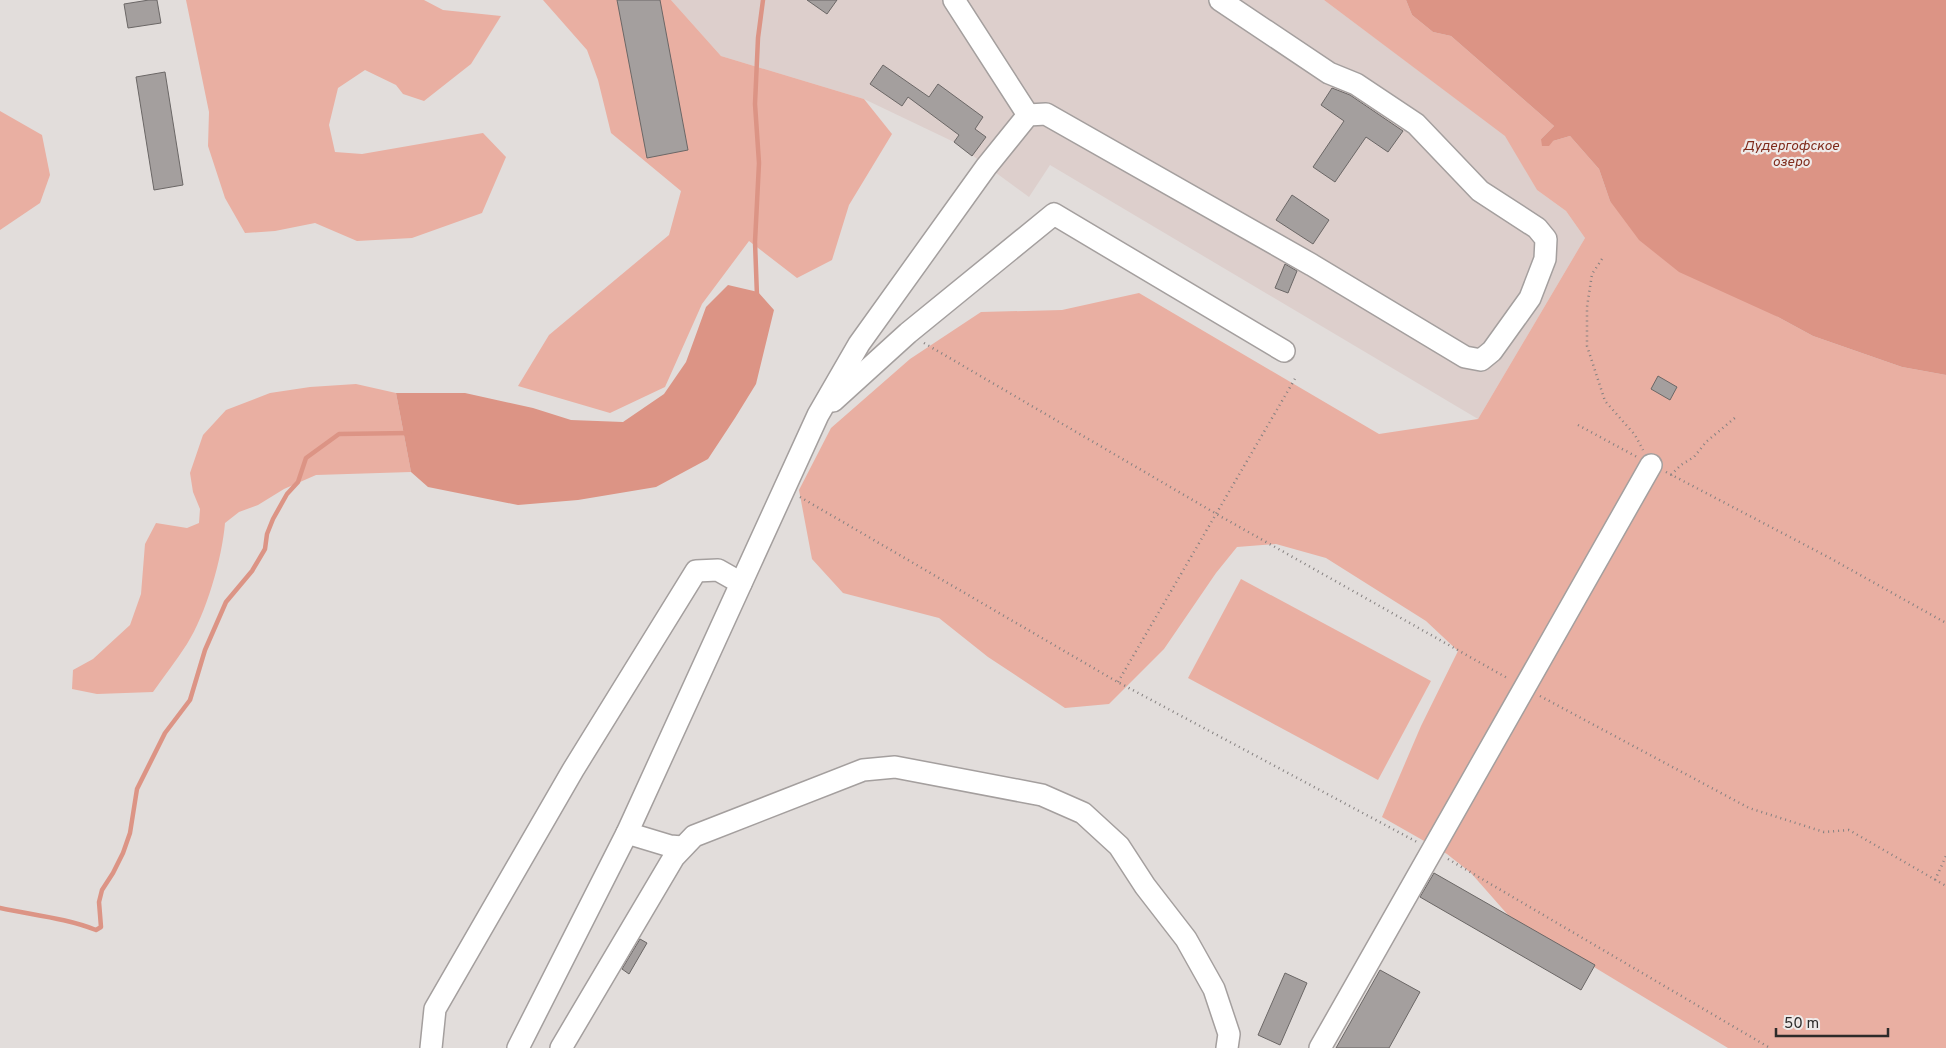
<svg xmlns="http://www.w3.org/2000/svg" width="1946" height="1048" viewBox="0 0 1946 1048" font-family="Overpass,sans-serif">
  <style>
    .built { fill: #ddcfcc }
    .green { fill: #e9afa2 }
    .water { fill: #dc9485 }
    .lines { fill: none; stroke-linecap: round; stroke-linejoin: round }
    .stream { stroke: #dc9485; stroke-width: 4.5 }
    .building { fill: #a49f9e; stroke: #6b6766 }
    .minor-casing { stroke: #a49f9e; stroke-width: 24 }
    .path { stroke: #858180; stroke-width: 2.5; stroke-dasharray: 1 4; stroke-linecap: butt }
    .minor { stroke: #fff; stroke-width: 21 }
    .labels { text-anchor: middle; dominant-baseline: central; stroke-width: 4.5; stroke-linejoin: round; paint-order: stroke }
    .water-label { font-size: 14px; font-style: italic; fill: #7f2b1c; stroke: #efeae9 }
  </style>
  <rect width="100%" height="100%" fill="#e2dddb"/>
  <path class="built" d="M671 0H1324L1506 136 1537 190 1566 211 1585 238 1478 419 1050 165 1029 197 954 142 864 99 721 56Z"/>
  <g class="green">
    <path d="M186 0H424L443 10 501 16 471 64 424 101 403 94 396 85 365 70 338 88 329 125 335 152 362 154 483 133 506 157 482 213 412 238 357 241 315 223 275 231 245 233 225 198 208 146 209 112Z"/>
    <path d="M543 0H671L721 56 864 99 892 134 849 205 832 260 797 278 749 241 702 304 665 387 610 413 518 386 549 335 669 235 681 191 611 133 598 80 587 50Z"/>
    <path d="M1324 0H1406L1412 15 1433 32 1451 36 1554 126 1541 139 1553 141 1570 136 1599 169 1610 201 1778 317 1813 336 1902 367 1946 375V1048H1728L1508 915 1471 873 1447 854 1382 817 1421 726 1458 651 1426 621 1326 558 1276 544 1237 547 1216 573 1164 649 1109 704 1065 708 988 657 939 618 843 593 812 559 799 490 831 428 910 359 981 312 1062 310 1139 293 1379 434 1478 419 1585 238 1566 211 1537 190 1505 136Z"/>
    <path d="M0 111 42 135 50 175 40 203 0 230Z"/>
    <path d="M356 384 396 393 411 472 316 475 284 489 258 505 239 512 225 523C222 559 206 614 187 644 176 661 164 676 153 692L97 694 72 689 73 670 93 659 130 625 141 594 145 544 156 523 187 528 199 523 200 509 193 492 190 473 203 435 226 410 270 393 310 387Z"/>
    <path d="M1241 579 1431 681 1378 780 1188 678Z"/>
  </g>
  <g class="water">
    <path d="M1406 0H1946V375L1902 367 1813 336 1778 317 1679 272 1639 240 1610 201 1599 169 1570 136 1553 141 1549 146H1542L1541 139 1554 126 1451 36 1433 32 1412 15Z"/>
    <path d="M728 285 758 292 774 310 756 384 735 418 708 459 656 487 578 500 518 505 428 487 411 472 396 393H465L533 408 571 420 623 422 664 394 686 362 706 307Z"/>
  </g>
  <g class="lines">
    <g class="stream">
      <path d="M757 296 755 242 759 163 755 104 758 38 763 0"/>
      <path d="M0 908C32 915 66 918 96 930L101 927 99 902 102 890 113 873 123 853 130 833 137 789 165 733 190 700 205 650 226 602 252 571 265 549 267 534 273 519 287 494 298 482 306 458 339 434 409 433"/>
    </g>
  </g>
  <g class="building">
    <path d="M149 0H157L161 23 128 28 124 4Z"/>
    <path d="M617 0H660L688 150 647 158Z"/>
    <path d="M807 0H837L827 14Z"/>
    <path d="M883 65 929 97 938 84 983 117 975 129 986 137 972 156 954 142 959 135 908 97 902 106 870 84Z"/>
    <path d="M165 72 183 185 154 190 136 77Z"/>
    <path d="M1332 88 1350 95 1403 131 1388 152 1366 137 1335 182 1313 167 1344 121 1321 105Z"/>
    <path d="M1292 195 1329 220 1313 244 1276 220Z"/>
    <path d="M1285 264 1297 271 1288 293 1275 288Z"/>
    <path d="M1658 376 1677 387 1670 400 1651 389Z"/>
    <path d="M1434 873 1595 965 1581 990 1420 897Z"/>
    <path d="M640 939 647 943 629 974 622 969Z"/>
    <path d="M1380 970 1420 992 1389 1048H1336Z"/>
    <path d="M1285 973 1307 983 1280 1045 1258 1035Z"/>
  </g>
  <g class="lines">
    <g class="minor-casing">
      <g id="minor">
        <path d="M954 0 1028 115"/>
        <path d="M833 401 908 333 1054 214 1284 351"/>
        <path d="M627 833 670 846 682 847"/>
        <path d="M431 1048 435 1009 573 770 696 571 718 570 741 583"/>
        <path d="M518 1048 627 833 818 415 859 344 986 167 1028 115 1046 114 1312 265 1465 357 1481 360 1492 351 1530 298 1545 259 1546 239 1537 228 1480 191 1416 124 1356 84 1329 73 1220 0"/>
        <path d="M561 1048 674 857 694 836 863 770 895 767 1042 795 1083 813 1119 846 1145 886 1186 939 1214 989 1229 1034 1227 1048"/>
        <path d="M1320 1048 1651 465"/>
      </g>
    </g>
    <g class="path">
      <path d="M1602 259 1592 274 1587 307V346L1605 401 1635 435 1643 450"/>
      <path d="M924 343 1220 516 1509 679"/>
      <path d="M1578 425 1637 457"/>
      <path d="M1666 472 1828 557 1946 623"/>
      <path d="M1671 475 1681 465 1694 457 1706 442 1736 417"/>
      <path d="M800 497 1114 680 1417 842"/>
      <path d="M1118 682 1296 377"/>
      <path d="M1540 696 1749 808 1824 832 1849 830 1946 886"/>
      <path d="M1448 859 1770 1048"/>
      <path d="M1935 880 1946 856"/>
    </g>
    <use href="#minor" class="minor"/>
  </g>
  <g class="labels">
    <g class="water-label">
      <text x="1791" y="146">Дудергофское<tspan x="1791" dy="16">озеро</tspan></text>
    </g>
  </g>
  <path d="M1776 1028v8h112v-8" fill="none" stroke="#2d2b2a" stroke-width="2.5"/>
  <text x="1784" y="1028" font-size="15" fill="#2d2b2a" stroke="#efeae9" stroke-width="4" paint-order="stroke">50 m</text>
</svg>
